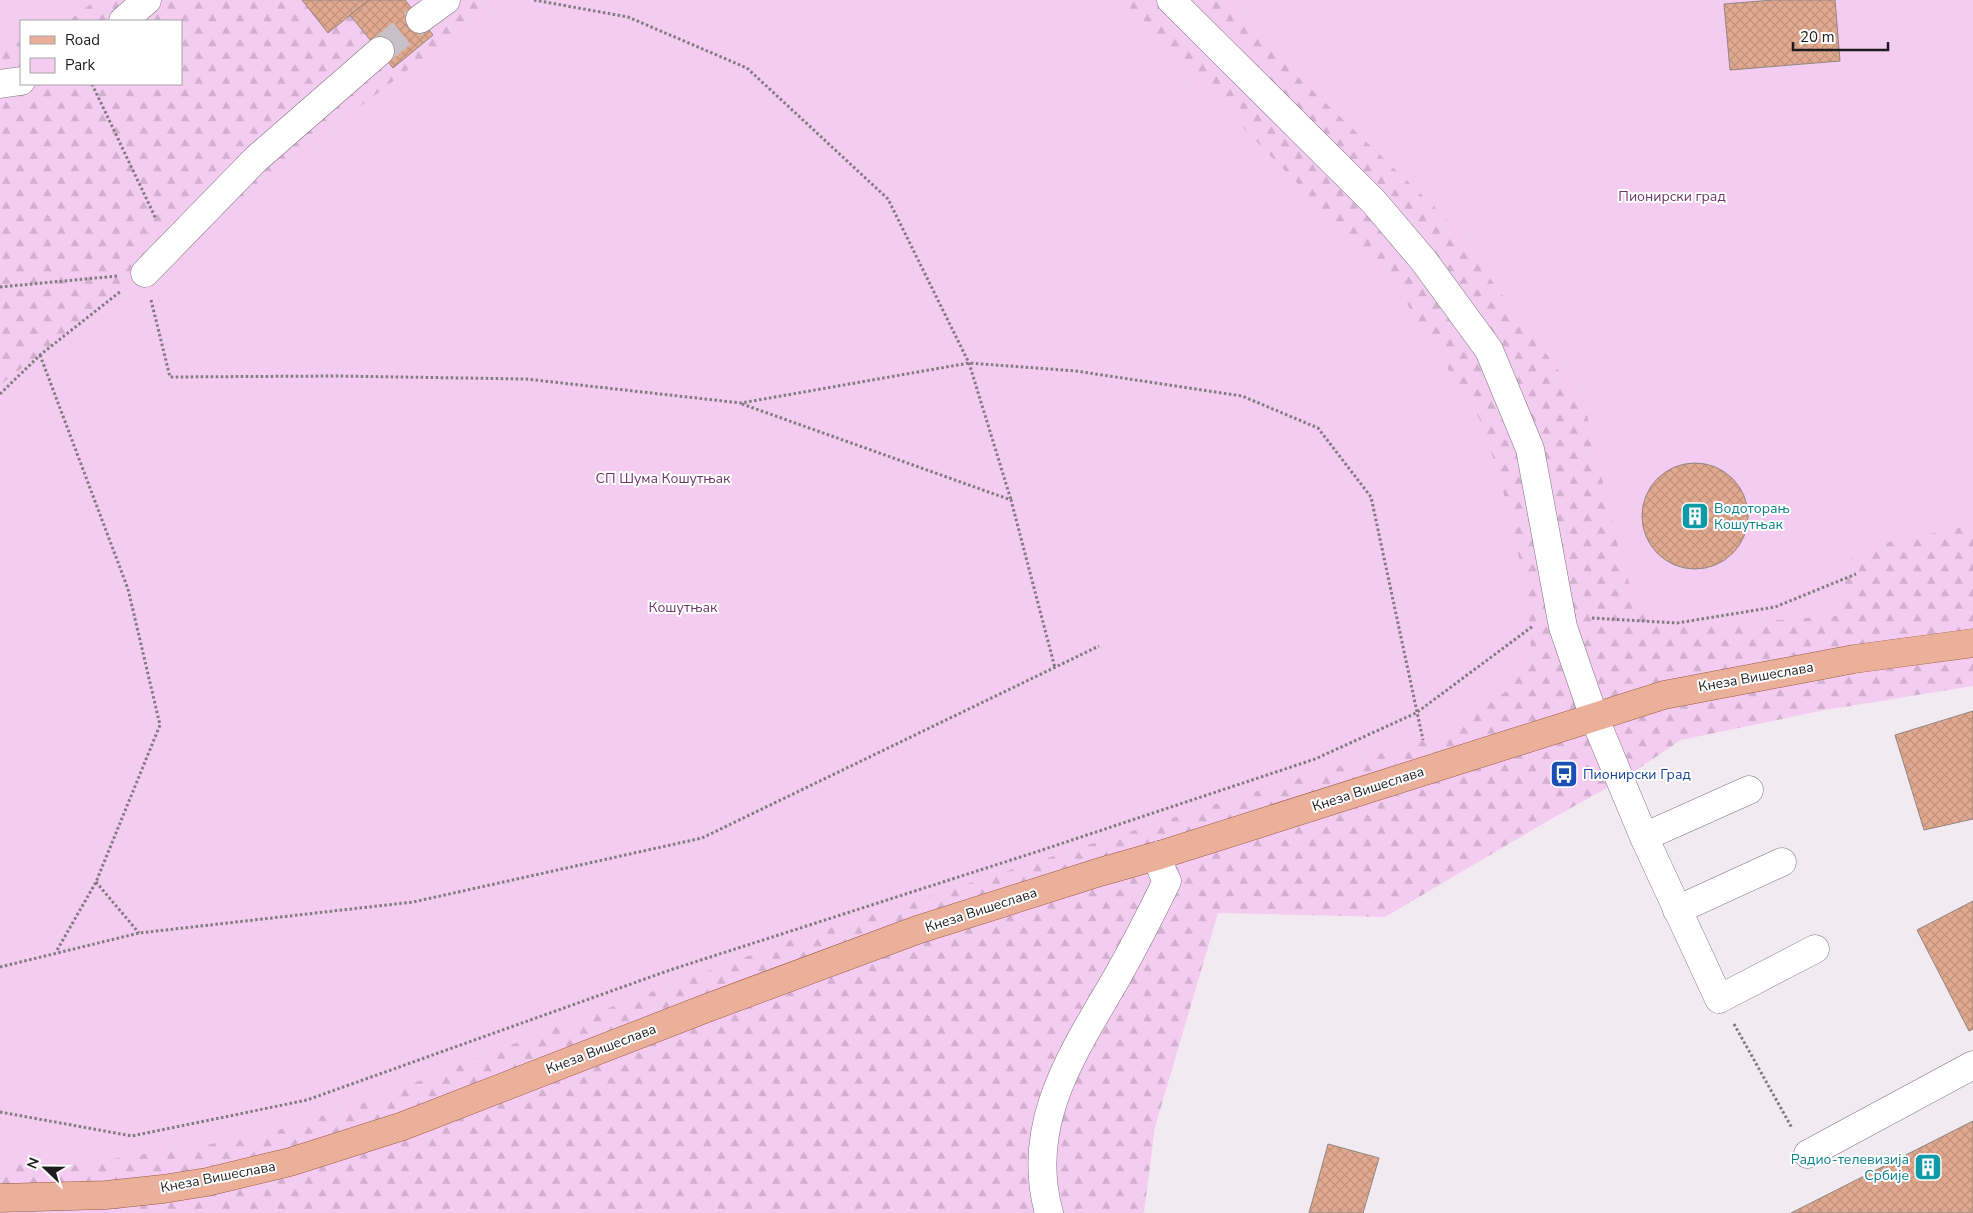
<svg xmlns="http://www.w3.org/2000/svg" width="1973" height="1213" viewBox="0 0 1973 1213" font-family="'Nunito Sans',sans-serif">
  <style>
    .forest { fill: url(#forest-firs); fill-rule: evenodd }
    .park { fill: #f5ccf1 }
    .building { fill: url(#building-cross-hatch); stroke: #908682 }
    .lines { fill: none; stroke-linecap: round; stroke-linejoin: round }
    .minor-tunnel { stroke: #c7c1c7; stroke-width: 28; stroke-dasharray: 28 14; stroke-linecap: butt }
    .minor-casing { stroke: #7b747a; stroke-width: 29 }
    .major-casing { stroke: #9a5943; stroke-width: 29 }
    .path { stroke: #7f7b7f; stroke-width: 3; stroke-dasharray: 2.5 2.5; stroke-linecap: butt }
    .minor { stroke: #fff; stroke-width: 28 }
    .major { stroke: #ebb09a; stroke-width: 28 }
    .labels { text-anchor: middle; dominant-baseline: central; stroke-width: 4; stroke-linejoin: round; paint-order: stroke }
    .park-label { font-size: 14px; fill: #6d366a; stroke: #fff }
    .culture-label { font-size: 14px; fill: #0d838f; stroke: #fff; text-anchor: start }
    .street-label { font-size: 14px; fill: #1d1b1d; stroke: #fff }
    .transit-label { font-size: 14px; fill: #164399; stroke: #fff; text-anchor: start }
  </style>
  <defs>
    <pattern id="forest-firs" width="22" height="20" patternUnits="userSpaceOnUse" patternTransform="scale(1.25)"><rect width="22" height="20" fill="#f5ccf1"/><path d="M5 1l3.5 6h-7zM16 11l3.5 6h-7z" fill="#d2afce"/></pattern>
    <pattern id="building-cross-hatch" width="8" height="8" patternUnits="userSpaceOnUse" patternTransform="scale(1.25)"><rect width="8" height="8" fill="#e1a98f"/><path d="M0 0l8 8M0 8l8-8" fill="none" stroke="#c1917b"/></pattern>
  </defs>
  <rect width="100%" height="100%" fill="#f2eaf1"/>
  <path class="forest" d="M0 0H1973V686L1825 710 1681 740 1620 781 1558 815 1385 917 1218 913 1155 1127 1144 1213H0ZM21 21H181V84H21Z"/>
  <g class="park">
    <path d="M0 0H96L68 21H21V42L0 44Z"/>
    <path d="M498 0H1122L1142 28 1212 96 1392 280 1480 420 1499 475 1527 590 1531 651 1511 688 1451 730 1418 742 1260 790 791 940 560 1026 370 1100 256 1137 72 1165 0 1161V385Z"/>
    <path d="M1222 0H1973V525L1854 549 1836 616 1674 627 1649 616 1633 595 1620 555 1585 406 1443 215 1249 30Z"/>
  </g>
  <g class="building">
    <path d="M302 0H369L328 33Z"/>
    <path d="M369 0H405L433 35 393 68 350 15Z"/>
    <path d="M1773 0H1835L1840 61 1730 70 1724 4Z"/>
    <circle cx="1695" cy="516" r="53"/>
    <path d="M1973 711V819L1924 830 1895 735Z"/>
    <path d="M1973 901V1029L1969 1031 1917 930Z"/>
    <path d="M1973 1121V1213H1791Z"/>
    <path d="M1328 1144 1379 1158 1363 1213H1309Z"/>
  </g>
  <g class="lines">
    <path class="minor-tunnel" d="M380 51 420 19"/>
    <g class="minor-casing">
      <g id="minor">
        <path d="M1171 0 1374 202 1424 261 1489 350 1530 449 1563 627 1594 717 1644 837 1719 999 1815 949"/>
        <path d="M420 19 446 0"/>
        <path d="M123 21 147 0"/>
        <path d="M0 84 21 81"/>
        <path d="M145 273 256 159 380 51"/>
        <path d="M1644 837 1749 790"/>
        <path d="M1677 910 1782 862"/>
        <path d="M1808 1154 1973 1065"/>
        <path d="M1049 1213C1024 1124 1073 1053 1116 979 1134 947 1151 914 1167 881L1162 871 1160 855"/>
      </g>
    </g>
    <g class="major-casing">
      <path id="major" d="M0 1198 106 1195 163 1189 207 1182 290 1162 403 1126 707 1008 917 930 1100 872 1160 855 1664 695 1854 659 1973 643"/>
    </g>
    <g class="path">
      <path d="M534 0 628 17 747 68 888 199 969 363 1011 500"/>
      <path d="M92 84 156 219"/>
      <path d="M0 287 117 276"/>
      <path d="M151 300 170 377 337 376 526 379 741 403 969 363 1076 371 1242 396 1318 428 1371 497 1423 740"/>
      <path d="M40 355 128 589 160 725 96 882 56 952"/>
      <path d="M0 394 40 355 121 291"/>
      <path d="M742 404 1011 500 1055 668"/>
      <path d="M1592 618 1677 623 1775 607 1856 574"/>
      <path d="M96 882 139 933"/>
      <path d="M0 967 139 933 413 902 702 838 1099 646"/>
      <path d="M1734 1024 1792 1128"/>
      <path d="M0 1112 132 1136 307 1100 670 970 1039 851 1315 759 1416 713 1533 626"/>
    </g>
    <use href="#minor" class="minor"/>
    <use href="#major" class="major"/>
  </g>
  <defs>
    <g id="building-square" transform="scale(1.4375)"><rect x="-9" y="-9" width="18" height="18" rx="4" fill="#0f9aa8" stroke="#fff"/><path d="M-4-6H4V6H1V3H-1V6H-4ZM-2.5-4.3h1.7v1.8h-1.7ZM.8-4.3h1.7v1.8H.8ZM-2.5-1h1.7V.8h-1.7ZM.8-1h1.7V.8H.8Z" fill="#fff"/></g>
    <g id="bus-square" transform="scale(1.4375)"><rect x="-9" y="-9" width="18" height="18" rx="4" fill="#1a4fb4" stroke="#fff"/><path d="M-5-6H5V4H4V6H2V4H-2V6H-4V4H-5ZM-3.5-4V0h7V-4ZM-3.5 1.2v1.5H-2V1.2ZM2 1.2v1.5H3.5V1.2Z" fill="#fff"/></g>
  </defs>
  <g fill-rule="evenodd">
    <use href="#building-square" x="1695" y="516"/>
    <use href="#bus-square" x="1564" y="774"/>
    <use href="#building-square" x="1928" y="1167"/>
  </g>
  <g class="labels">
    <g class="park-label">
      <text x="1672" y="196">Пионирски град</text>
      <text x="663" y="478">СП Шума Кошутњак</text>
      <text x="683" y="607">Кошутњак</text>
    </g>
    <g class="culture-label">
      <text x="1714" y="508">Водоторањ<tspan x="1714" dy="16">Кошутњак</tspan></text>
      <text x="1909" y="1159" text-anchor="end">Радио-телевизија<tspan x="1909" dy="16">Србије</tspan></text>
    </g>
    <g class="street-label">
      <text transform="translate(1756 677) rotate(-10)">Кнеза Вишеслава</text>
      <text transform="translate(1368 789) rotate(-18)">Кнеза Вишеслава</text>
      <text transform="translate(981 910) rotate(-18)">Кнеза Вишеслава</text>
      <text transform="translate(601 1049) rotate(-21)">Кнеза Вишеслава</text>
      <text transform="translate(218 1177) rotate(-11)">Кнеза Вишеслава</text>
    </g>
    <g class="transit-label">
      <text x="1583" y="774">Пионирски Град</text>
    </g>
  </g>
  <rect x="20" y="20" width="162" height="65" fill="#ffffff" stroke="#a5a4a5"/>
  <rect x="30" y="36" width="25" height="8" fill="#ebb09a" stroke="#a5a4a5"/>
  <text x="65" y="45" font-size="15" fill="#1d1b1d">Road</text>
  <rect x="30" y="58" width="25" height="15" fill="#f5ccf1" stroke="#a5a4a5"/>
  <text x="65" y="70" font-size="15" fill="#1d1b1d">Park</text>
  <g transform="translate(45 1168) rotate(292)" stroke="#ffffff" stroke-width="4" paint-order="stroke">
  <path d="M0-4L9 19L0 12L-9 19Z" fill="#1d1b1d"/>
  <text y="-8" font-size="14" font-weight="bold" text-anchor="middle" fill="#1d1b1d">N</text>
  </g>
  <path d="M1793 42v8h95v-8" fill="none" stroke="#1d1b1d" stroke-width="2.5"/>
  <text x="1800" y="42" font-size="15" fill="#1d1b1d" stroke="#ffffff" stroke-width="4" paint-order="stroke">20 m</text>
</svg>
